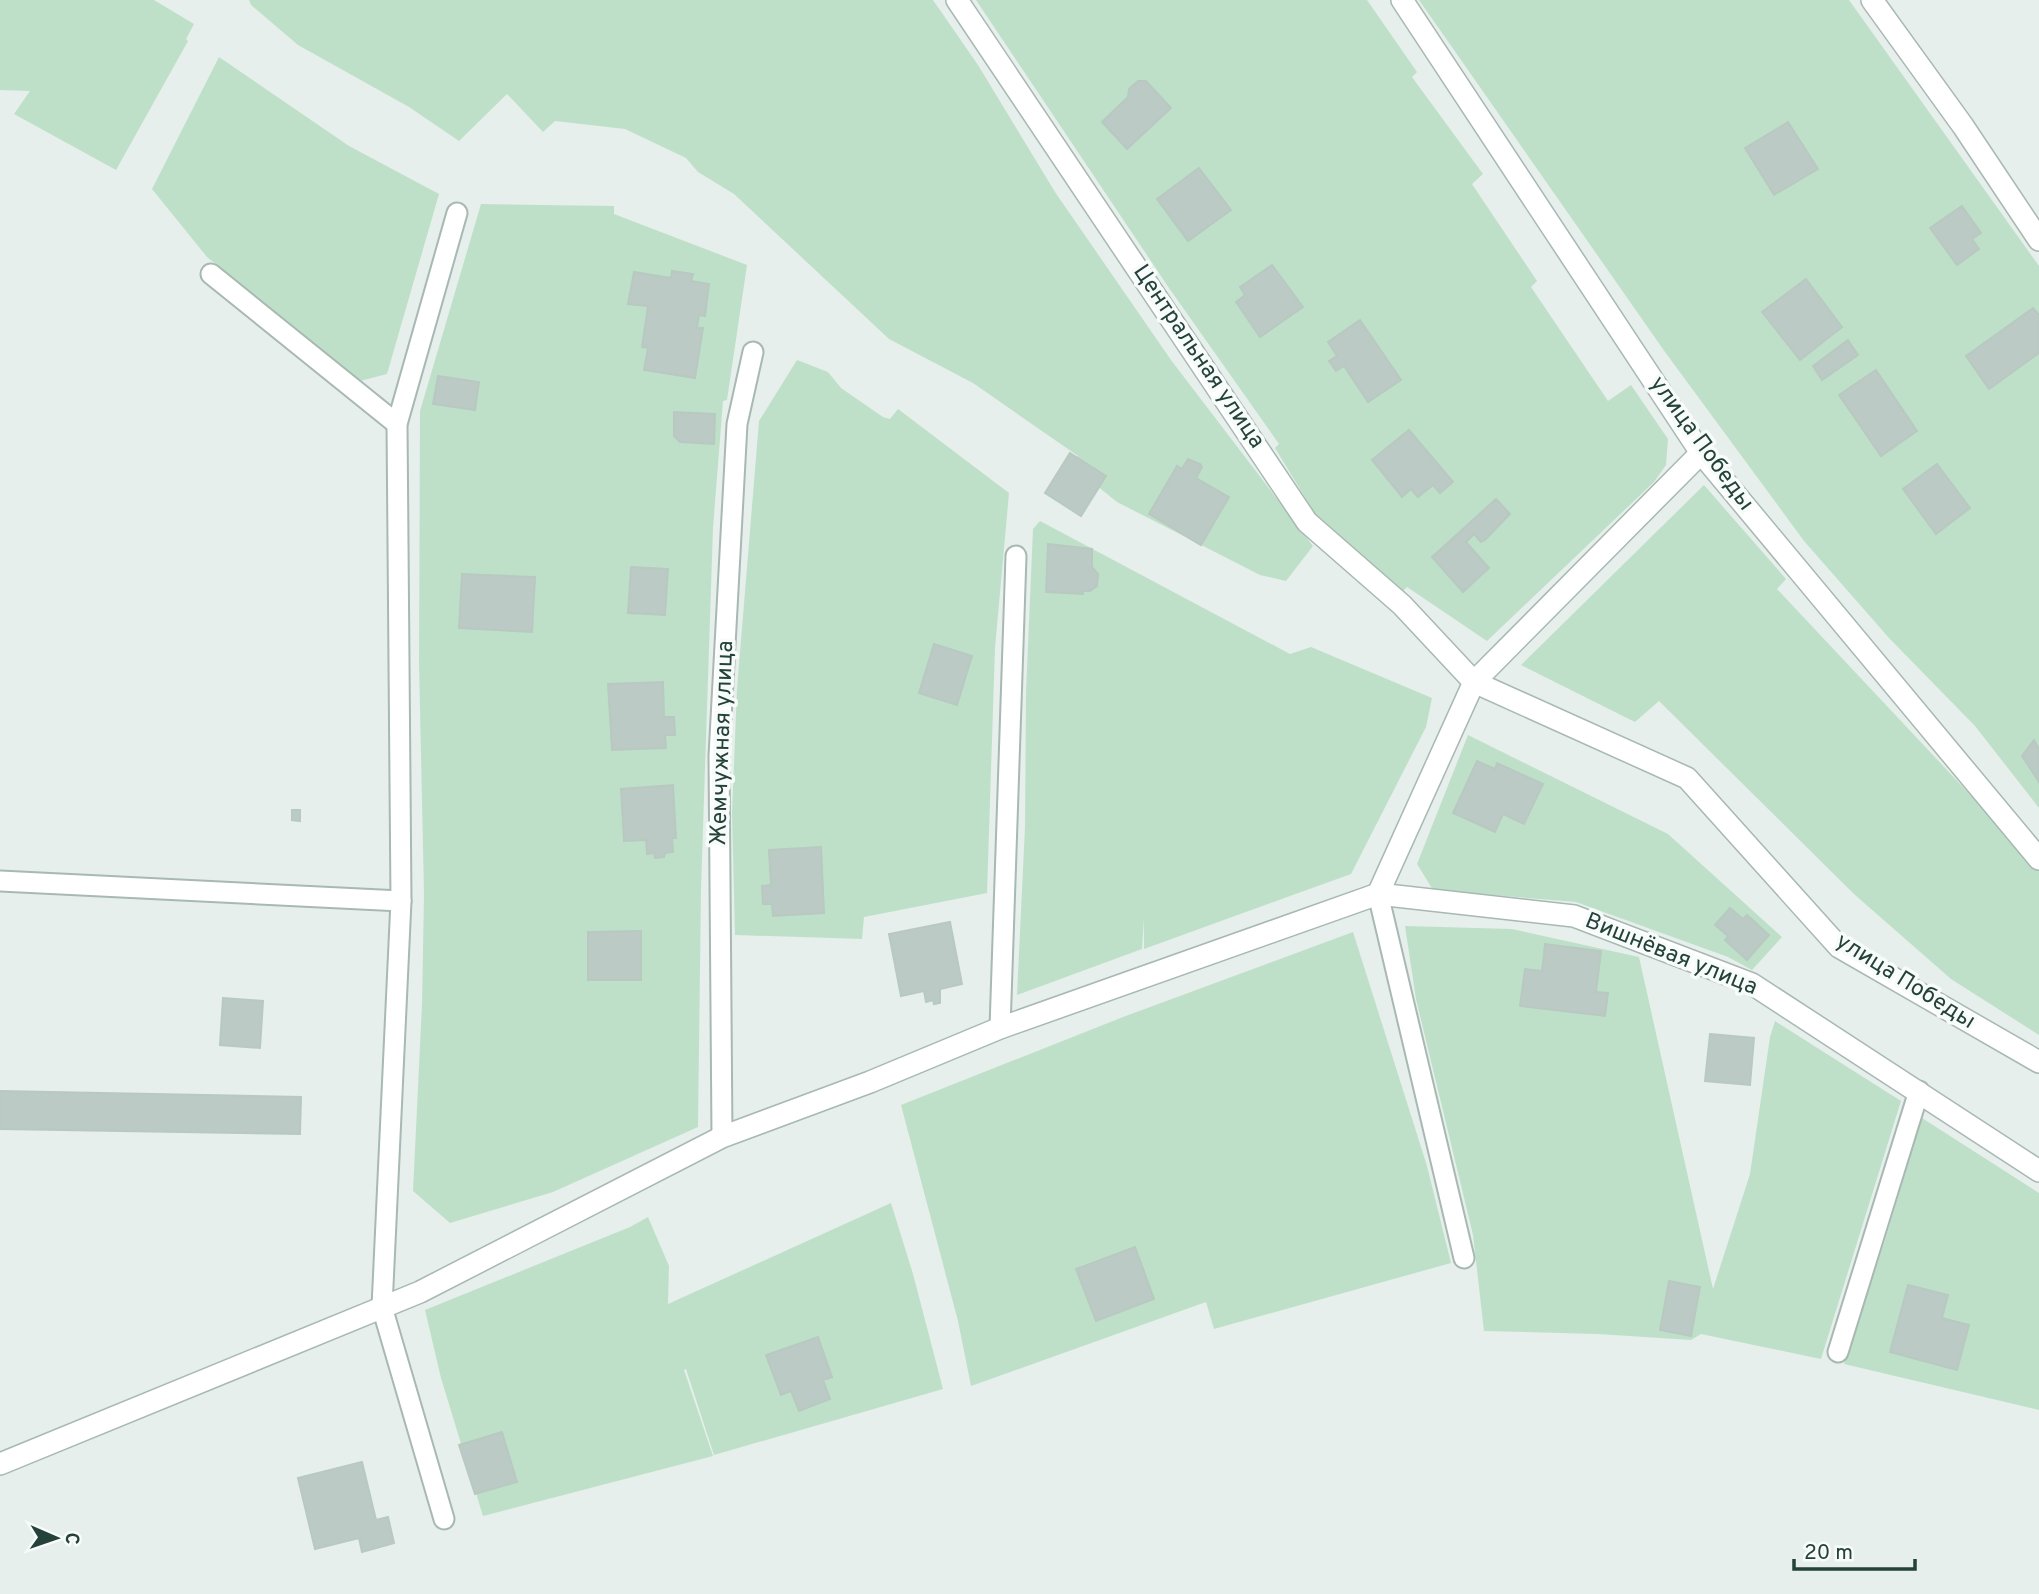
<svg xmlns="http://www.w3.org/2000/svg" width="2039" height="1594" viewBox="0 0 2039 1594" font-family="Overpass,sans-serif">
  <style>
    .green { fill: #bfe0c8 }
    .building { fill: #bbcac4; stroke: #b8c9c2; stroke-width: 2 }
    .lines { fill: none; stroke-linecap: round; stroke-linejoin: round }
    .lane-casing { stroke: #a8b8b2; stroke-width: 23 }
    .street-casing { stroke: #a8b8b2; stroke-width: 24 }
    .lane { stroke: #fff; stroke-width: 19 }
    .street { stroke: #fff; stroke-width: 21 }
    .labels { text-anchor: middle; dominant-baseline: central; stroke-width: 7; stroke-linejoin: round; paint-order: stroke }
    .street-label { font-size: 23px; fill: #24423a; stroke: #f7fbf9 }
  </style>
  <rect width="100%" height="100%" fill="#e6efeb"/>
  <g class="green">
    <path d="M0 0H154L194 24 186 39 188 41 116 170 14 114 30 91 0 90Z"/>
    <path d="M249 0H933L978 65 1055 192 1171 360 1313 546 1286 581 1260 575 1117 502 1071 465 1078 456 973 383 889 339 734 194 698 172 686 158 625 129 555 121 543 132 507 94 459 141 409 107 298 45 251 5Z"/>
    <path d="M976 0H1367L1417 72 1412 77 1483 174 1472 184 1537 281 1531 287 1608 401 1631 385 1668 439 1666 465 1654 482 1487 641 1407 587 1402 592 1317 517 1275 448 1279 444 1169 288Z"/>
    <path d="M1419 0H1849L2039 266V808L1975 726 1889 638 1804 541 1665 352Z"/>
    <path d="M219 57 349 146 439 194 387 374 360 381 207 257 152 189Z"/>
    <path d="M481 204 614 206V214L747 265 727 400 723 401 713 528 701 889 698 1127 553 1192 450 1223 413 1191 422 1004 424 894 419 663 420 411Z"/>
    <path d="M797 360 828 372 841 388 883 417 890 419 898 409 1009 493 995 648 987 893 864 917 862 939 735 935 732 813 737 689 759 421Z"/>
    <path d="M1704 485 1786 579 1777 589 2039 868V1035L1951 979 1855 895 1659 701 1635 722 1521 665Z"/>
    <path d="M1040 521 1290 654 1311 647 1432 698 1426 727 1351 874 1144 949V919L1142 949 1017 995 1025 827 1026 692 1033 529Z"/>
    <path d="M1468 735 1668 834 1782 937 1752 970 1728 957 1576 902 1433 890 1417 864Z"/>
    <path d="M1405 926 1512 929 1639 957 1713 1289 1750 1174 1770 1037 1775 1021 1901 1101 1821 1359 1701 1334 1691 1340 1598 1334 1484 1331 1473 1235 1416 999Z"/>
    <path d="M1353 932 1427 1166 1451 1263 1214 1329 1206 1302 971 1386 958 1321 901 1105 1123 1017Z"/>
    <path d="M1922 1118 2039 1193V1410L1844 1364 1885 1240Z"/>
    <path d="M891 1203 913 1274 943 1389 714 1455 686 1369 684 1370 713 1456 483 1516 441 1378 425 1310 630 1227 648 1217 669 1266 668 1304Z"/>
  </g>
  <g class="building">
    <path d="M1138 81H1146L1171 108 1127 149 1102 122 1128 97 1129 89Z"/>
    <path d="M1788 122 1818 169 1774 195 1745 148Z"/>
    <path d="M1199 168 1231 210 1188 241 1157 199Z"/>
    <path d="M1962 206 1981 233 1972 239 1979 249 1957 265 1930 228Z"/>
    <path d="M1272 265 1303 307 1260 337 1236 302 1245 295 1240 287Z"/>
    <path d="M672 271 693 274 691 281 709 284 705 316 699 315 697 328H703L695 378 644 370 648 348 642 347 648 306 628 304 634 272 671 278Z"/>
    <path d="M1806 279 1842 327 1800 360 1762 312Z"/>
    <path d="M2033 308 2039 315V353L1989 389 1966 356Z"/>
    <path d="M1360 320 1401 380 1368 402 1344 366 1336 371 1329 361 1337 356 1328 342Z"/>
    <path d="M1848 340 1858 355 1822 380 1813 366Z"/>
    <path d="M1876 370 1917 431 1881 456 1839 395Z"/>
    <path d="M438 376 479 382 475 410 433 404Z"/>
    <path d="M674 412 715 414 714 444 680 442 674 436Z"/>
    <path d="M1409 430 1453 482 1440 493 1433 485 1418 497 1411 489 1402 497 1372 460Z"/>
    <path d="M1070 453 1106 476 1081 516 1045 493Z"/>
    <path d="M1188 459 1200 464 1202 467 1196 478 1229 497 1201 545 1149 514 1177 466 1182 469Z"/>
    <path d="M1937 464 1970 508 1936 534 1903 489Z"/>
    <path d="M1496 499 1510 514 1485 540 1481 542 1474 534 1466 542 1489 568 1463 592 1432 557Z"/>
    <path d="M1048 544 1092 549V567L1098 574 1097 586 1090 591H1083V594L1046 592Z"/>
    <path d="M631 567 668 569 665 615 628 613Z"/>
    <path d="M462 574 535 577 532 632 459 628Z"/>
    <path d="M934 644 972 656 957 705 919 693Z"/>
    <path d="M663 682 664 717H674L675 735H665L666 748 612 750 608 684Z"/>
    <path d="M2034 740 2039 749V782L2022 756Z"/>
    <path d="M1477 761 1495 769 1497 763 1543 784 1524 824 1503 814 1495 832 1453 813Z"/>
    <path d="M673 785 676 838H672L673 852 665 853 664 857 655 858 654 853 647 854 646 840 624 841 621 789Z"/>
    <path d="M292 810H300V821L292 820Z"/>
    <path d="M821 847 824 913 773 916 772 904H763L762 886 771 885 769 850Z"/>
    <path d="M1730 908 1743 919 1747 915 1769 935 1747 960 1725 940 1728 936 1715 925Z"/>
    <path d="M950 922 962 984 940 989V1003L934 1004 933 1000 926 1002 924 991 901 996 889 934Z"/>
    <path d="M641 931V980H588V932Z"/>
    <path d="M1545 944 1601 951 1596 992 1608 993 1605 1016 1520 1006 1525 969 1542 971Z"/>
    <path d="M223 998 263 1001 260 1048 220 1045Z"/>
    <path d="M1710 1034 1754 1038 1750 1085 1705 1081Z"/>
    <path d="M0 1091 301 1097 300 1134 0 1129Z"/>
    <path d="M1135 1247 1154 1299 1096 1321 1076 1269Z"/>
    <path d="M1669 1281 1700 1287 1691 1336 1660 1330Z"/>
    <path d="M1908 1285 1948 1295 1942 1318 1969 1325 1957 1370 1890 1352Z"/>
    <path d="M818 1337 832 1377 823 1380 830 1399 799 1411 791 1391 781 1395 766 1355Z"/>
    <path d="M502 1432 517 1482 475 1494 459 1445Z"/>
    <path d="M362 1462 376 1520 388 1517 394 1543 362 1552 359 1538 315 1549 298 1478Z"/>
  </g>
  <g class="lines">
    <g class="lane-casing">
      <g id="lane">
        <path d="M211 274 397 424"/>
        <path d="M0 881 401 901"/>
        <path d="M1378 894 1464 1258"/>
        <path d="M1000 1028 1016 556"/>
        <path d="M722 1137 719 756 737 424 753 352"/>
        <path d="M1838 1352 1919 1091"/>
        <path d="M444 1519 382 1307 401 901 397 424 457 213"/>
      </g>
    </g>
    <g class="street-casing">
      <g id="street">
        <path d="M957 0 1307 522 1402 605 1474 682 1687 778 1839 947 2039 1062"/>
        <path d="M1402 0 1701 453 2039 859"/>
        <path d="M1872 0 1963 126 2039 240"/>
        <path d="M1378 894 1474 682 1701 453"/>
        <path d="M0 1464 420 1292 722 1137 870 1082 1000 1028 1378 894 1574 916 1752 984 2039 1171"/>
      </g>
    </g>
    <use href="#lane" class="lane"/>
    <use href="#street" class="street"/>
  </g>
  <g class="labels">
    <g class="street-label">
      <text transform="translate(1198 357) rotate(56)">Центральная улица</text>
      <text transform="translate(1701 444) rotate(54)">улица Победы</text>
      <text transform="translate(723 743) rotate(-88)">Жемчужная улица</text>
      <text transform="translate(1671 955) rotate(22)">Вишнёвая улица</text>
      <text transform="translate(1905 982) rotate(32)">улица Победы</text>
    </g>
  </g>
  <g transform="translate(56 1538) rotate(92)" stroke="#f7fbf9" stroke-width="5" paint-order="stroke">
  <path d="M0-5L12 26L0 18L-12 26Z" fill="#24423a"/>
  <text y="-10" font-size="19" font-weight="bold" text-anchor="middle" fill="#24423a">С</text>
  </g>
  <path d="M1794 1559v10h121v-10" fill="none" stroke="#24423a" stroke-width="3.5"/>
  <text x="1804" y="1559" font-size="21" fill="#24423a" stroke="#f7fbf9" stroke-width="5" paint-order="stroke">20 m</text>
</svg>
